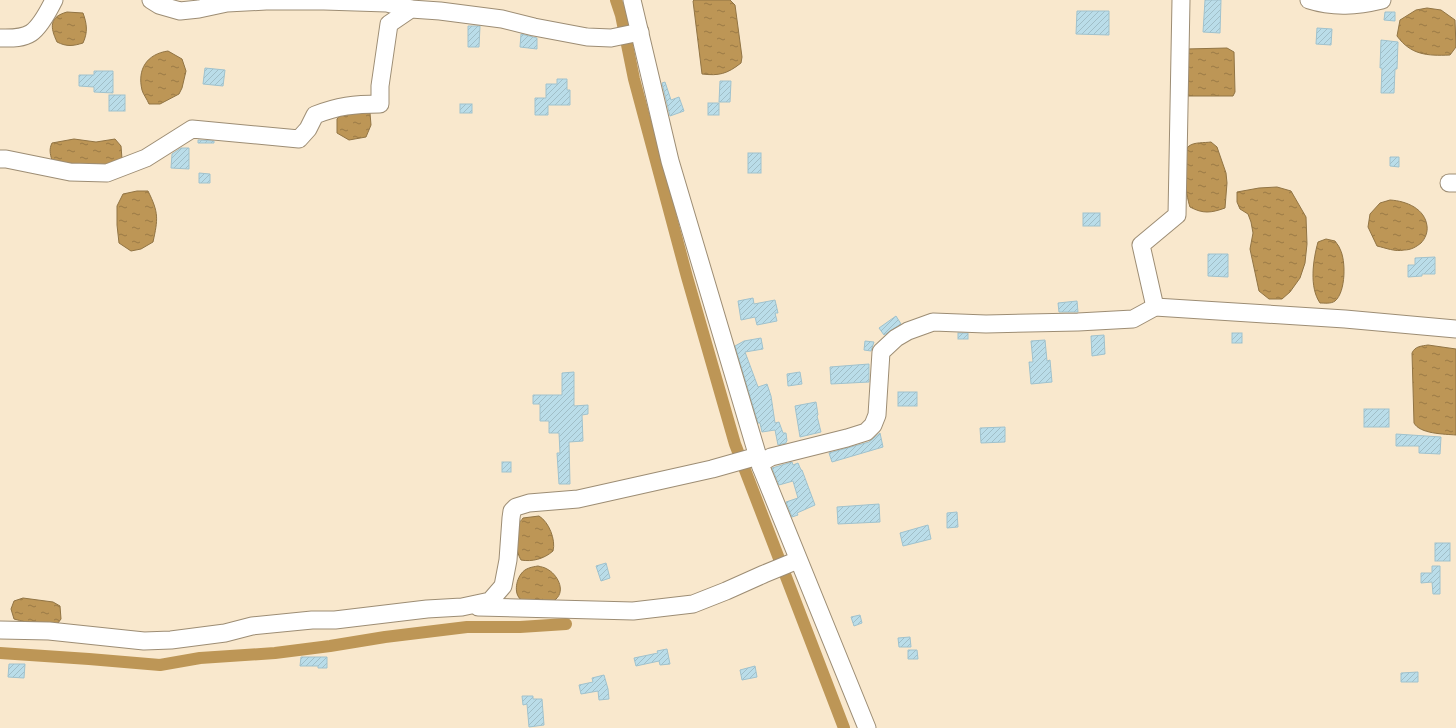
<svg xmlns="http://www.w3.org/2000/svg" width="1456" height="728" viewBox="0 0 1456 728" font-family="'Archivo Narrow',sans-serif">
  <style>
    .water { fill: url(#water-ripples); stroke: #917444 }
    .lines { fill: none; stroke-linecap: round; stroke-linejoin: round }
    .canal { stroke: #bd9656; stroke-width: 12 }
    .building { fill: url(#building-hatch); stroke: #a0c2cd }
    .minor-casing { stroke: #9d8d74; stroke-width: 19 }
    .minor { stroke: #fff; stroke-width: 17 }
  </style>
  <defs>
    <pattern id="water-ripples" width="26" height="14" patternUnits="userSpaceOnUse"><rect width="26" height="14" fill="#bd9656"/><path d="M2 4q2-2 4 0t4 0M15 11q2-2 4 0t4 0" fill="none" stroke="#9a7a46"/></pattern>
    <pattern id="building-hatch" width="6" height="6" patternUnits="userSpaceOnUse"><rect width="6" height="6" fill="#badde9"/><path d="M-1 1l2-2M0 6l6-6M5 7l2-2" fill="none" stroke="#a0bec7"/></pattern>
  </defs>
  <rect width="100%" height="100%" fill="#f9e8cd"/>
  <g class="water">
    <path d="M694 0H730L735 5 742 57 741 63C727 74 719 76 702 74L693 1Z"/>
    <path d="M1427 8 1441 10 1455 20 1456 47 1450 55C1427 56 1411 55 1397 36L1400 20 1416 10Z"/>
    <path d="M67 12 83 13C87 24 88 32 83 43 73 46 67 47 57 42 50 27 49 17 67 12Z"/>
    <path d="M1227 48 1234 52 1235 92 1233 96H1185L1186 49Z"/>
    <path d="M168 51 182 59 186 71 182 88 179 94 160 104H149C147 99 143 94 142 90 137 69 147 54 168 51Z"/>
    <path d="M345 109H364L370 113 371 125 366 137 349 140 337 133V119Z"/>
    <path d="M74 139 96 142 115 139 121 146 122 159 115 164 98 166 57 162 52 160C50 154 49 149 52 143Z"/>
    <path d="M1211 142 1217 147 1226 173 1227 183 1225 208C1211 213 1203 214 1190 207 1186 195 1179 154 1189 146 1194 142 1204 143 1211 142Z"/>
    <path d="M1277 187 1291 191 1306 217 1307 244 1305 263 1300 278 1290 292 1282 299H1269L1259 291 1250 249 1253 233 1251 222 1248 214 1240 209 1237 202V192L1259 188Z"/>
    <path d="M137 191H148C159 213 158 219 153 242L141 249 131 251 119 243 117 225V206L123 194Z"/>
    <path d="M1390 200C1407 201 1425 209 1427 226 1428 232 1425 239 1421 243 1416 247 1411 250 1404 250 1395 252 1386 248 1377 246L1368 227 1370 214 1380 203Z"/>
    <path d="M1326 239 1335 241C1337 244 1339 246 1340 249 1346 260 1346 292 1335 301 1331 304 1325 303 1320 303 1309 287 1313 260 1318 242Z"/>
    <path d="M1428 345 1456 349V435C1444 434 1420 434 1414 423L1412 353C1415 346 1422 346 1428 345Z"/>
    <path d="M539 516C549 522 556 540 553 551 544 559 532 562 521 560 516 552 514 535 517 526 518 523 522 520 523 518Z"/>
    <path d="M538 566C541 567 544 567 547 569 557 574 566 590 556 599 552 603 546 603 541 603 537 603 530 604 526 602 513 599 515 582 521 574 525 568 532 567 538 566Z"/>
    <path d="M23 598 53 602 60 606 61 619 58 623C43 626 29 623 14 619L11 609 14 601Z"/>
  </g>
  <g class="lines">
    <g class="canal">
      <path d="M616 0 621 15 634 79 687 277 735 444 844 728"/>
      <path d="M0 653 89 659 160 665 200 658 275 653 330 646 385 637 467 627H520L566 624"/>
    </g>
  </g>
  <g class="building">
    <path d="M1205 0H1221L1220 33 1203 32Z"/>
    <path d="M1077 11H1109V35L1076 34Z"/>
    <path d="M1385 12H1395V21L1384 20Z"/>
    <path d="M468 26H480L479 47H468Z"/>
    <path d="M1317 28 1332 29 1331 45 1316 44Z"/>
    <path d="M521 34 537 38V49L520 47Z"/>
    <path d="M1381 40 1398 42 1397 69H1395L1394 93H1381L1382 68H1380Z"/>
    <path d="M205 68 225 70 223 86 203 84Z"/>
    <path d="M94 71H113V93L94 92V87L79 86V75H94Z"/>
    <path d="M557 79H567V90H570V105H548V115H535V98H546V84H557Z"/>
    <path d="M720 81H731L730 102H719Z"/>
    <path d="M665 82 671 100 679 97 684 111 670 116 662 83Z"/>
    <rect x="109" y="95" width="16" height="16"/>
    <rect x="708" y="103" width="11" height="12"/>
    <rect x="460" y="104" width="12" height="9"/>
    <path d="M198 140 214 141V143H198Z"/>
    <path d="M181 148H189V169L171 168 172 154Z"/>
    <rect x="748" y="153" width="13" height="20"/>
    <path d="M1390 157H1399V167L1390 166Z"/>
    <path d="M199 173 210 174V183H199Z"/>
    <rect x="1083" y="213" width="17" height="13"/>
    <path d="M1208 254H1228V277L1208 276Z"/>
    <path d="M1435 257V274H1422V276L1408 277V265H1415V258Z"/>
    <path d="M753 298 754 304 775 300 778 313H775L777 321 757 325 755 317 741 320 738 301Z"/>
    <path d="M1077 301 1078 312H1059L1058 303Z"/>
    <path d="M896 316 901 324 884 335 879 328Z"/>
    <rect x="958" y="333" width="10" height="6"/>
    <rect x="1232" y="333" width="10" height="10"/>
    <path d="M1104 335 1105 354 1092 356 1091 336Z"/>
    <path d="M761 338 763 349 745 352 758 387 767 384 771 396 775 423 779 422 783 433H786L787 441 786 442V443L778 445 775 430 762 432 760 423H758L735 346 744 341Z"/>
    <path d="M1045 340 1047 361 1050 360 1052 382 1031 384 1029 362H1033L1031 341Z"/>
    <path d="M865 341 874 342 871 351 864 350Z"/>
    <path d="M869 364V382L831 384 830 367Z"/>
    <path d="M574 372V406L588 405V414L582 415 583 441 569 442 570 484H559L557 453H560L559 433H549V421H540V404H533V395H562V373Z"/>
    <path d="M800 372 802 384 788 386 787 374Z"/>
    <rect x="898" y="392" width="19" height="14"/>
    <path d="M816 402 818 415 817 416 821 432 800 437 795 406Z"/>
    <rect x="1364" y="409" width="25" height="18"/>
    <path d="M1005 427V442L981 443 980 428Z"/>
    <path d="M880 433 883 447 832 462 829 453 869 442Z"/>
    <path d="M1396 434 1441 437 1440 454 1419 453V446H1396Z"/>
    <rect x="502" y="462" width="9" height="10"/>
    <path d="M792 462 793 465 798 463 801 470H802L815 505 797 513 798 515 792 517 786 502 798 498 793 481 779 485 772 468Z"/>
    <path d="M879 504 880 522 838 524 837 507Z"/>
    <path d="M957 512 958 527 947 528V513Z"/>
    <path d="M928 525 931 539 903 546 900 533Z"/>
    <rect x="1435" y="543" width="15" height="18"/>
    <path d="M606 563 610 578 601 581 596 566Z"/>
    <path d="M1432 566H1440V594H1433L1432 582 1421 583V573H1432Z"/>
    <path d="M860 615 862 623 854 626 851 617Z"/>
    <path d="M910 637 911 647H899L898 638Z"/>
    <path d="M667 649 670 664 660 665 659 661 636 666 634 658 658 653 657 651Z"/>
    <path d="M908 650H917L918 659H908Z"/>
    <path d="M301 657H327V668H318V666H300Z"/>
    <path d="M9 664H25L24 678 8 677Z"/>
    <path d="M755 666 757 677 742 680 740 670Z"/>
    <path d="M1418 672V682H1401V673Z"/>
    <path d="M604 675 608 689 609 699 599 700 598 691 581 694 579 685 593 682 592 678Z"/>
    <path d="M522 696H533V699H542L544 725 529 727 527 704 523 705Z"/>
  </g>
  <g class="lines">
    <g class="minor-casing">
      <g id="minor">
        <path d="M151 0 159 5 180 11 199 9 227 3 266 1H324L387 3 411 9"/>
        <path d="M632 0 670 161 761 467"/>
        <path d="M1309 0C1334 8 1357 6 1382 0"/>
        <path d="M0 38C10 38 22 39 31 33 40 27 49 10 54 0"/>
        <path d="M0 159H6L70 172 107 173 146 158 192 129 299 139 308 129 315 115C338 106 354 104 380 104V86L389 24 411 9 440 11 502 19 534 27 587 37 611 38 640 32"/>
        <path d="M1449 183H1456"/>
        <path d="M1155 307 1141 245 1177 215 1181 0"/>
        <path d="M478 607 633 611 693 604 726 591 764 574 798 560"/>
        <path d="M0 630 49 631 144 641 171 640 225 633 252 626 312 620H335L427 609 462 607 490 601 503 586 508 560 511 518 512 511 516 507 529 503 578 499 712 469 758 456"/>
        <path d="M867 728 761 467 764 461 771 457 847 438 866 432 873 425 877 415 881 352 896 338 908 331 933 322 986 324 1078 322 1133 319 1155 307 1345 319 1456 329"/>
      </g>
    </g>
    <use href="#minor" class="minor"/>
  </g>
</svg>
